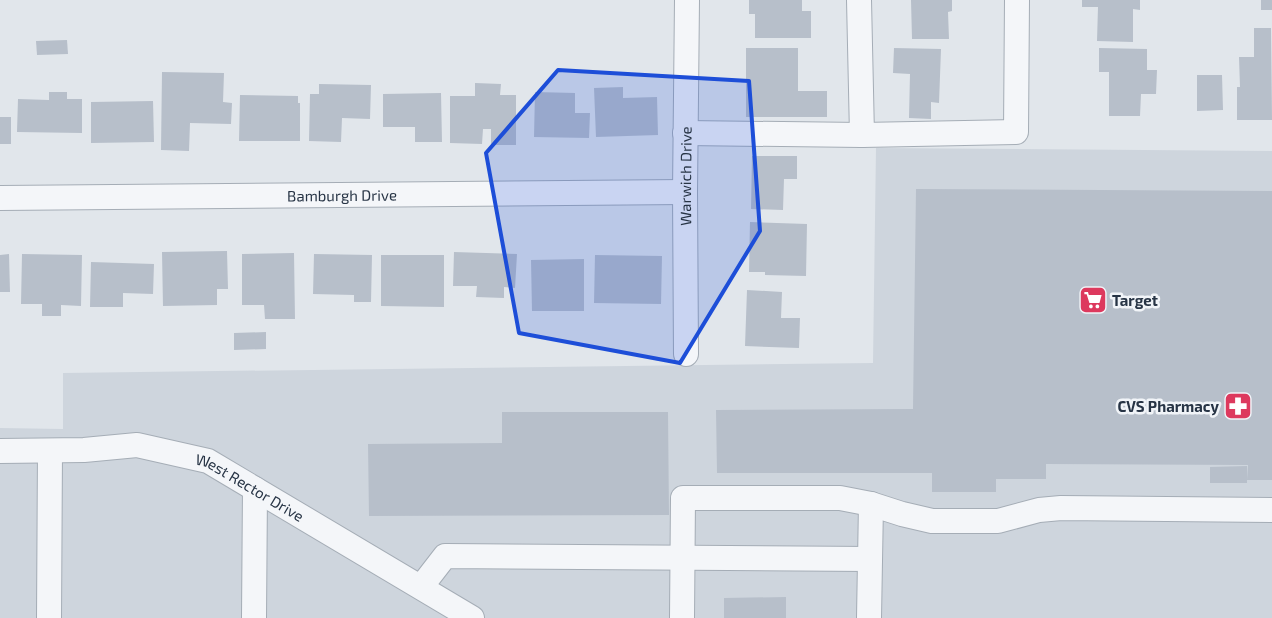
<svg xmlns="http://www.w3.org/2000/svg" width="1272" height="618" viewBox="0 0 1272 618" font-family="'Exo 2',sans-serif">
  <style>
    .built { fill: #ced5dd }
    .building { fill: #b7bfca }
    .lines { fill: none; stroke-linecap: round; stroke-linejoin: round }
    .minor-casing { stroke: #a5adb6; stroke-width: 26 }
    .minor { stroke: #f4f6f9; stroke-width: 24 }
    .marked { fill: #1d4ed8; fill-opacity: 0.2; stroke: #1d4ed8; stroke-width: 4; stroke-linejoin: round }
    .labels { text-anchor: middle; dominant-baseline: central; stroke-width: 5; stroke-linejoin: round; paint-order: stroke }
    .street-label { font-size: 15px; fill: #273445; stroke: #f1f4f8 }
    .poi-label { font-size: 15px; font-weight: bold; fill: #273445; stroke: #f1f4f8; text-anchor: start }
  </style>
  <rect width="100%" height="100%" fill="#e1e6eb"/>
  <path class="built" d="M876 148 1272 151V618H0V428L63 429V373L873 363Z"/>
  <g class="building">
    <path d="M749 0H802V11H811V38H755V14H749Z"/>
    <path d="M911 0H952V11L948 12 949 39H912Z"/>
    <path d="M1082 0H1140V10L1133 9V42L1097 41 1098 7H1082Z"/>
    <rect x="1261" y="0" width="11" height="10"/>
    <path d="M1254 28H1271L1272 120H1237V87H1240L1239 57H1254Z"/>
    <path d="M67 40 68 54 37 55 36 41Z"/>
    <path d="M746 48H798V91H827V117H746Z"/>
    <path d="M894 48 941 49 939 103 931 102V119L909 118 910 74 893 73Z"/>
    <path d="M1099 48 1147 49V70H1157L1156 94H1141L1140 116H1109V72H1099Z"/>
    <path d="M162 72 224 73 223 102 232 103 231 124 190 123 189 151 161 150Z"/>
    <path d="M1197 75H1222L1223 110 1197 111Z"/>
    <path d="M475 83 501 84 500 95H516V145H491V129H483L482 144 450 143V96H475Z"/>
    <path d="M319 84 371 85 370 119 342 118 341 142 309 141 310 94H319Z"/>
    <path d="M623 87V98L657 97 658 135 596 137 594 88Z"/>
    <path d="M49 92H67V99H82V133L17 132 18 99 49 100Z"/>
    <path d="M535 92 575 93V113H590L589 138 534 137Z"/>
    <path d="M441 93 442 142H415V127H383V94Z"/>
    <path d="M240 95 298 96V103H300V141H239Z"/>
    <path d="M153 101 154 142 91 143V102Z"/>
    <rect x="0" y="117" width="11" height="27"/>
    <path d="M752 156H797V179H784L783 210 751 209Z"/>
    <path d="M916 189 1272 191V480H1247L1248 465 1046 464V479H996V492H932V473H717L716 410 913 409Z"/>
    <path d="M750 222 807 224 806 276 765 275V272H749Z"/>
    <path d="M227 251 228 289H217V305L163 306 162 252Z"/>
    <path d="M454 252 517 254 515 288 504 287V298L476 297 477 286H453Z"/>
    <path d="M294 253 295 319H265L264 305H242V254Z"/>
    <path d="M9 254 10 292H0V255Z"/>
    <path d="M22 254 82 255 81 306 61 305V316H42V304H21Z"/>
    <path d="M314 254 372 255 371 302H354V295L313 294Z"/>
    <path d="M381 255H444V307L381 306Z"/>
    <path d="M595 255 662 256 661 304 594 303Z"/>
    <path d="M584 259V311H532L531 260Z"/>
    <path d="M91 262 154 264 153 294 123 293V307H90Z"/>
    <path d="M747 290 782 292 781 318H800L799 348 745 346Z"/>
    <path d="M266 332V349L234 350V333Z"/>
    <path d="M502 412H668L669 515 369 516 368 444 502 443Z"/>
    <path d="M1247 466V483H1210V467Z"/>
    <path d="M786 597V618H724V598Z"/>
  </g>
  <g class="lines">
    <g class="minor-casing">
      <g id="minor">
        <path d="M859 0 862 135"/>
        <path d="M685 133 862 135 1016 132 1017 0"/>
        <path id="s1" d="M0 198 685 192"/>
        <path id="s2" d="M686 354 685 192 687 0"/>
        <path id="s3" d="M0 451 84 450 137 445 208 461 472 618"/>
        <path d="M421 587 445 556 870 559"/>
        <path d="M49 618 50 451"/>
        <path d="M254 618 255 489"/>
        <path d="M682 618 683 498H840L871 504 902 514 932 521H998L1039 510 1061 508 1272 510"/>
        <path d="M869 618 871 504"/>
      </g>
    </g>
    <use href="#minor" class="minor"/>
  </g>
  <path class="marked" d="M558 70 749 81 760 231 680 363 519 333 486 153Z"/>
  <defs>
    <g id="supermarket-square" transform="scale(1.4375)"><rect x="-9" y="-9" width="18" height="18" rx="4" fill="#dd395e" stroke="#f1f4f8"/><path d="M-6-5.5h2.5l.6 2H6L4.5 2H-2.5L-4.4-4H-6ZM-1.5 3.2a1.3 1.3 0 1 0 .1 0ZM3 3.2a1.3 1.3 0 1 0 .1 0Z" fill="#fff"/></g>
    <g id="pharmacy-square" transform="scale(1.4375)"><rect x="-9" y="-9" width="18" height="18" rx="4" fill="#dd395e" stroke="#f1f4f8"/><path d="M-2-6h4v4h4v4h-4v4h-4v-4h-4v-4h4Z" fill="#fff"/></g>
  </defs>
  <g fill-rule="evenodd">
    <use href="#supermarket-square" x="1093" y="300"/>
    <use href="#pharmacy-square" x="1238" y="406"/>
  </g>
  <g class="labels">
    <g class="street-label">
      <text stroke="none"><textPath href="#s2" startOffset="178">Warwich Drive</textPath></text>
      <text stroke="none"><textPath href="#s1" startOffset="342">Bamburgh Drive</textPath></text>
      <text stroke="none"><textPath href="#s3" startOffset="259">West Rector Drive</textPath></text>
    </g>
    <g class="poi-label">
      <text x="1112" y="300">Target</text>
      <text x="1219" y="406" text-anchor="end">CVS Pharmacy</text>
    </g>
  </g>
</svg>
